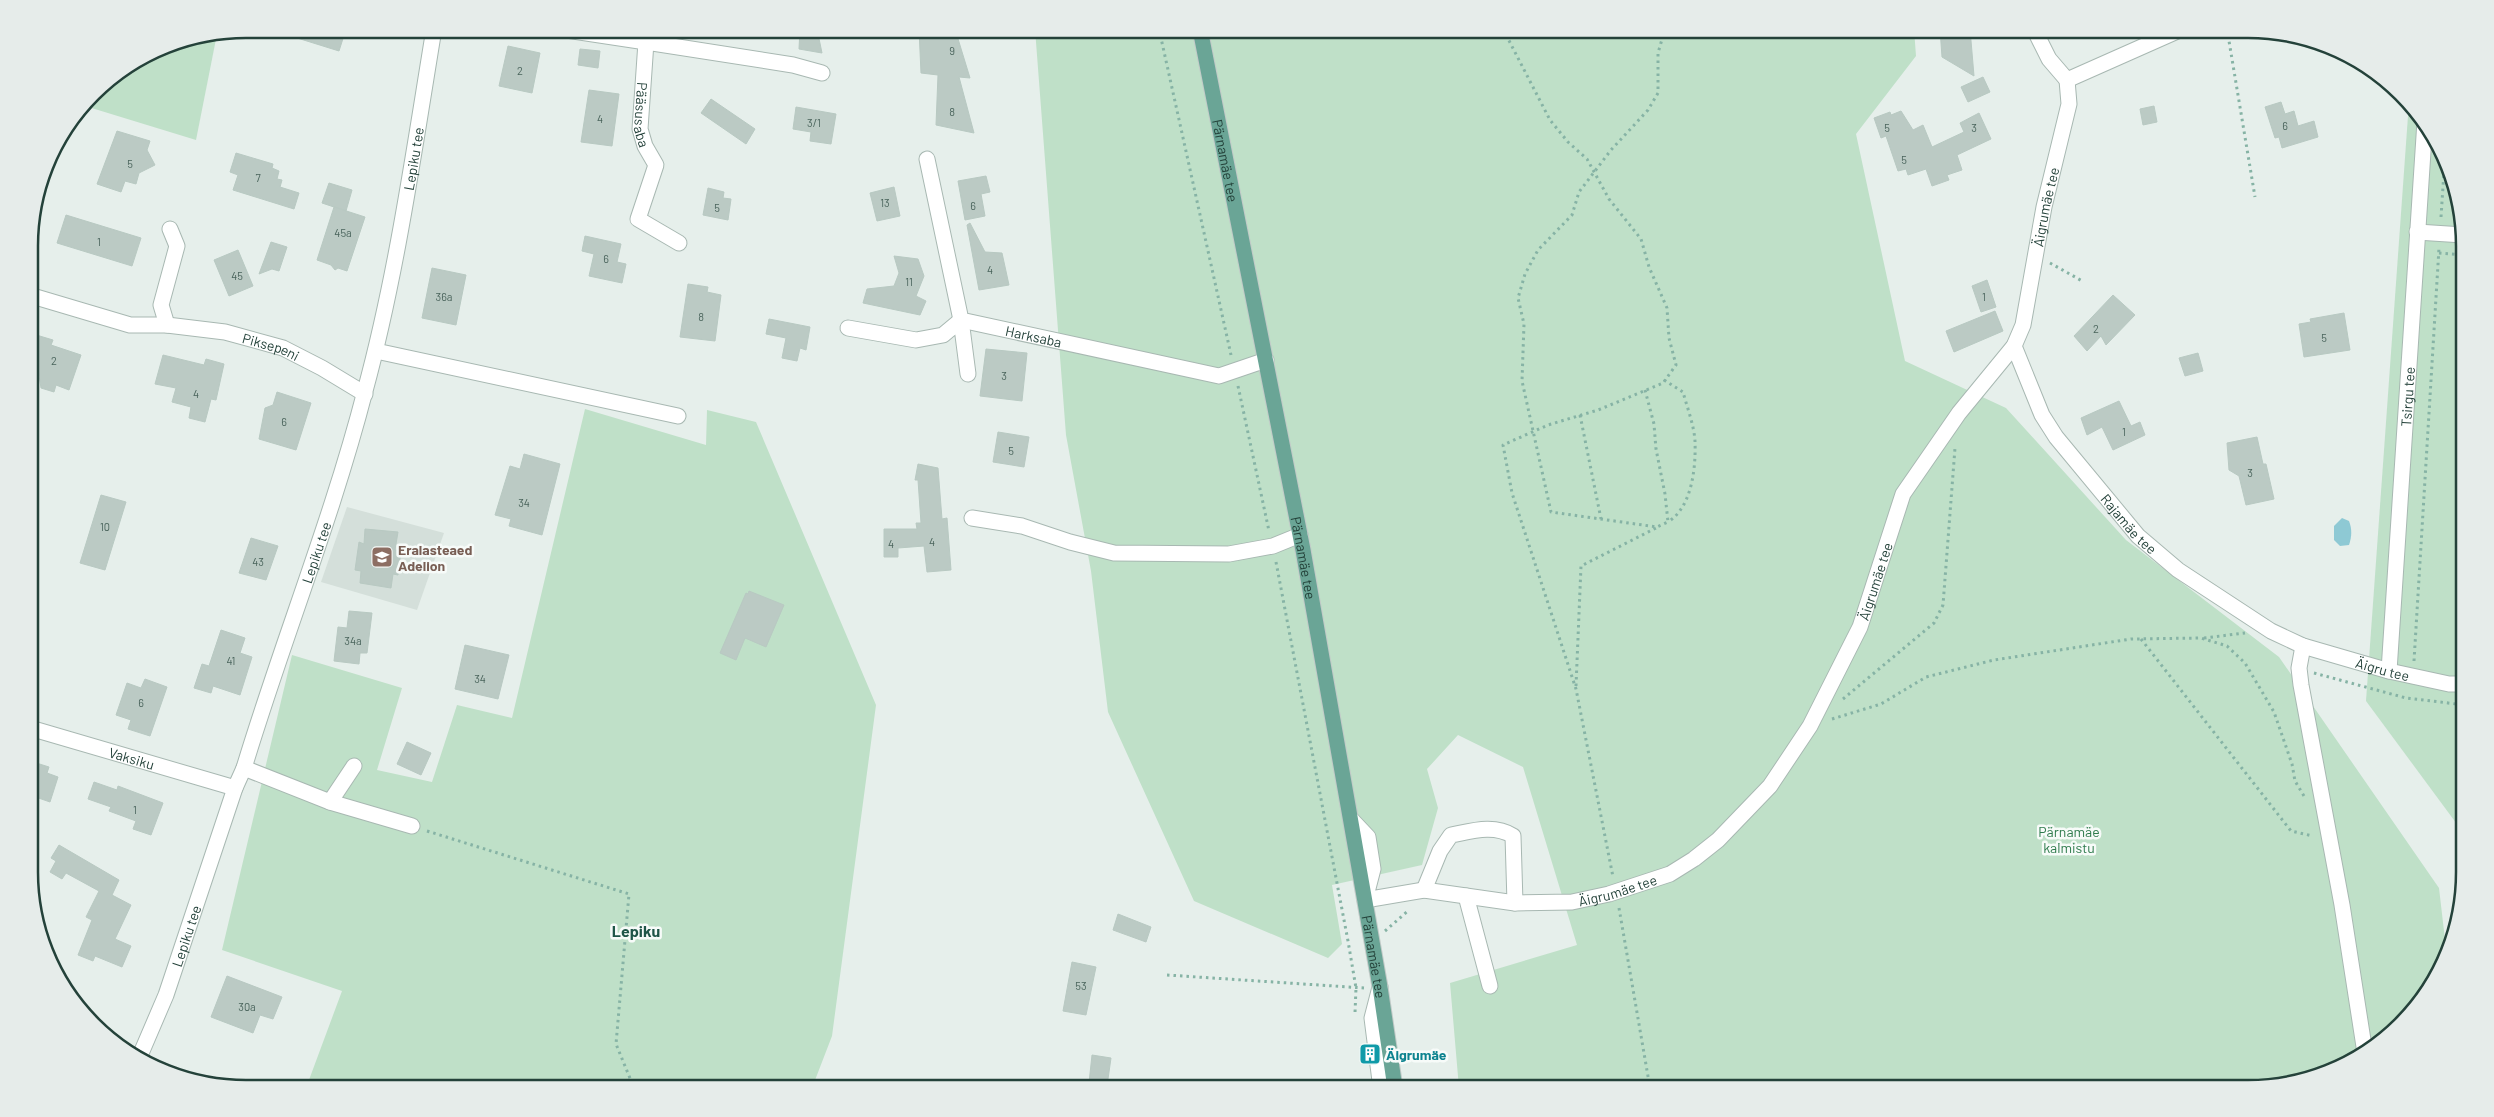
<svg xmlns="http://www.w3.org/2000/svg" width="2494" height="1117" viewBox="0 0 2494 1117" font-family="Barlow,sans-serif">
  <style>
    .built { fill: #d4dfda }
    .green { fill: #bfe0c8 }
    .water { fill: #8ec9d4 }
    .building { fill: #bbcac4; stroke: #b8c9c2 }
    .lines { fill: none; stroke-linecap: round; stroke-linejoin: round }
    .minor-casing { stroke: #a8b8b2; stroke-width: 17 }
    .major-casing { stroke: #c2cac8; stroke-width: 17 }
    .path { stroke: #86b3a5; stroke-width: 3; stroke-dasharray: 2.5 4; stroke-linecap: butt }
    .minor { stroke: #fff; stroke-width: 15 }
    .major { stroke: #6aa596; stroke-width: 15 }
    .labels { text-anchor: middle; dominant-baseline: central; stroke-width: 5; stroke-linejoin: round; paint-order: stroke }
    .number-label { font-size: 11px; fill: #4a645c }
    .street-label { font-size: 14px; fill: #24423a; stroke: #f7fbf9 }
    .education-label { font-size: 14px; font-weight: bold; fill: #785e54; stroke: #f7fbf9; text-anchor: start }
    .park-label { font-size: 14px; fill: #2d7a4b; stroke: #f7fbf9 }
    .culture-label { font-size: 14px; font-weight: bold; fill: #0d838f; stroke: #f7fbf9; text-anchor: start }
    .quarter-label { font-size: 16px; font-weight: bold; fill: #1f5548; stroke: #f7fbf9 }
    .rim { fill: none; stroke: #24423a; stroke-width: 2.5 }
  </style>
  <rect width="100%" height="100%" fill="#e6efeb"/>
  <path class="built" d="M347 507 444 533 417 610 321 582Z"/>
  <g class="green">
    <path d="M1035 29H1914L1916 56 1856 134 1905 361 2006 408 2126 540 2279 657 2439 888 2447 957 2412 1014 2369 1051 2318 1077 2262 1088H1459L1450 983 1577 945 1523 767 1458 735 1427 769 1438 808 1422 865 1332 885 1342 944 1328 958 1194 901 1108 712 1091 571 1066 435Z"/>
    <path d="M217 34 196 140 85 106 103 83 163 45Z"/>
    <path d="M2409 102C2441 135 2452 175 2463 218L2465 835 2366 701Z"/>
    <path d="M585 409 706 445 707 410 756 422 876 705 832 1036 812 1088H306L342 991 222 950 292 655 402 688 377 770 432 782 457 705 512 718Z"/>
  </g>
  <path class="water" d="M2342 518 2349 521C2352 529 2352 536 2349 545L2340 546 2334 540V526Z"/>
  <g class="building">
    <path d="M279 29H346L339 51 278 32Z"/>
    <path d="M800 29H817L822 53 799 49Z"/>
    <path d="M919 29H955L970 78 959 77 974 133 936 125 938 75 921 73Z"/>
    <path d="M1940 29H1970L1974 76 1942 57Z"/>
    <path d="M508 46 540 53 532 93 499 86Z"/>
    <path d="M580 49 600 51 598 68 578 65Z"/>
    <path d="M1983 77 1990 92 1968 102 1961 87Z"/>
    <path d="M589 90 619 94 612 146 581 142Z"/>
    <path d="M711 99 755 129 746 144 701 113Z"/>
    <path d="M2281 102 2285 114 2294 111 2298 126 2314 121 2318 137 2282 148 2279 137 2275 138 2265 107Z"/>
    <path d="M2154 106 2157 122 2143 125 2140 109Z"/>
    <path d="M796 107 836 114 831 144 810 141 811 132 793 129Z"/>
    <path d="M1901 111 1913 130 1923 125 1932 147 1964 132 1960 123 1979 113 1991 139 1957 155 1962 170 1947 175 1949 180 1932 186 1926 169 1908 175 1906 169 1898 171 1886 136 1881 138 1874 118 1890 112 1891 115Z"/>
    <path d="M117 131 150 141 147 150 155 165 139 173 136 184 125 181 121 192 97 184Z"/>
    <path d="M236 153 273 164 272 168 279 171 277 179 282 180 280 187 299 193 294 209 233 190 238 175 230 172Z"/>
    <path d="M986 176 990 192 981 194 985 216 965 220 958 181Z"/>
    <path d="M329 183 352 190 346 211 322 203Z"/>
    <path d="M894 187 900 216 877 221 870 193Z"/>
    <path d="M708 188 724 192 723 198 731 199 728 220 703 215Z"/>
    <path d="M334 207 365 217 347 271 338 268 335 270 331 265 317 260Z"/>
    <path d="M66 215 141 238 132 266 57 243Z"/>
    <path d="M970 223 985 252 1002 253 1009 285 979 290 967 225Z"/>
    <path d="M585 236 621 244 617 262 626 264 622 283 589 276 594 254 582 251Z"/>
    <path d="M271 242 287 247 279 271 272 269 259 274Z"/>
    <path d="M238 250 253 286 229 296 214 260Z"/>
    <path d="M894 256 918 259 924 276 916 296 926 301 920 315 863 303 867 289 894 286 899 273Z"/>
    <path d="M432 268 466 275 456 325 422 318Z"/>
    <path d="M1987 280 1996 307 1981 312 1972 286Z"/>
    <path d="M688 284 708 287 707 292 721 295 715 341 680 337Z"/>
    <path d="M2113 295 2135 315 2106 345 2101 336 2087 351 2074 336Z"/>
    <path d="M1995 311 2003 331 1954 352 1946 331Z"/>
    <path d="M2344 313 2350 350 2304 357 2299 324 2311 322 2310 319Z"/>
    <path d="M769 319 810 327 806 350 800 348 797 361 782 358 786 338 766 334Z"/>
    <path d="M33 334 53 340 51 345 81 355 69 390 56 385 54 392 41 388 38 369 30 365 29 345Z"/>
    <path d="M986 349 1027 353 1022 401 980 396Z"/>
    <path d="M2198 353 2203 371 2185 376 2179 358Z"/>
    <path d="M163 355 204 365 206 359 224 364 216 400 211 399 205 422 189 418 191 407 172 402 176 388 155 384Z"/>
    <path d="M277 392 311 403 296 450 259 439 265 408 273 405Z"/>
    <path d="M2119 401 2131 426 2140 422 2145 435 2113 450 2102 427 2087 435 2081 418Z"/>
    <path d="M998 432 1029 437 1024 467 993 462Z"/>
    <path d="M2257 437 2263 464H2266L2274 499 2246 505 2239 476 2229 470 2227 443Z"/>
    <path d="M524 454 560 464 542 535 509 526 511 519 495 515 510 466 520 469Z"/>
    <path d="M918 464 938 468 942 519 947 518 951 570 927 572 924 546 898 548V557H884V529H917L916 523H921L918 480H915Z"/>
    <path d="M101 495 126 502 105 570 80 563Z"/>
    <path d="M365 529 398 532 395 550 401 551 398 575 393 574 391 588 360 583 361 571 355 570 359 542 364 544Z"/>
    <path d="M251 538 278 546 266 580 239 573Z"/>
    <path d="M749 591 784 605 766 647 745 638 736 660 720 653 746 593 748 594Z"/>
    <path d="M349 611 372 613 367 653H360L359 664 334 661 338 627 347 628Z"/>
    <path d="M221 630 245 638 240 653 252 657 240 695 213 686 211 693 194 688 202 664 209 666Z"/>
    <path d="M465 645 509 655 498 699 455 689Z"/>
    <path d="M145 679 167 687 150 736 128 729 131 720 116 715 127 683 141 688Z"/>
    <path d="M407 742 431 753 421 775 397 764Z"/>
    <path d="M30 761 49 767 47 773 58 777 50 802 30 795Z"/>
    <path d="M94 782 117 790 118 786 163 803 151 835 133 829 136 821 109 811 111 807 88 799Z"/>
    <path d="M59 845 119 880 112 895 131 905 115 939 131 946 122 967 95 956 93 961 78 955 92 920 86 917 99 891 66 873 62 879 50 872 56 861 51 858Z"/>
    <path d="M1118 914 1151 927 1146 942 1113 930Z"/>
    <path d="M1072 962 1096 967 1086 1015 1063 1011Z"/>
    <path d="M227 976 282 997 273 1019 260 1015 253 1033 211 1017Z"/>
    <path d="M1092 1055 1111 1058 1107 1086 1089 1083Z"/>
  </g>
  <g class="lines">
    <g class="minor-casing">
      <g id="minor">
        <path id="s1" d="M560 29 646 42 640 129 645 146 656 165 638 219 679 243"/>
        <path d="M2034 29 2049 59 2067 80"/>
        <path d="M646 42 793 65 822 73"/>
        <path d="M2067 80 2182 29"/>
        <path id="s2" d="M927 159 961 320 1219 376 1266 360"/>
        <path d="M2417 232 2463 235"/>
        <path id="s3" d="M29 295 130 325H167L225 332 283 348 322 368 365 394"/>
        <path d="M167 325 161 305 177 246 170 229"/>
        <path d="M848 328 916 340 943 335 961 320 968 374"/>
        <path id="s4" d="M2014 346 2042 415 2056 437 2138 536 2178 570 2271 631 2303 646 2389 671 2449 684H2465"/>
        <path d="M376 351 678 416"/>
        <path d="M972 518 1022 526 1070 542 1114 553 1229 554 1273 546 1300 535"/>
        <path d="M2303 646 2299 668 2301 685 2342 905 2365 1053"/>
        <path id="s5" d="M2389 671 2425 121"/>
        <path id="s6" d="M30 728 235 788"/>
        <path d="M244 768 330 802 412 826"/>
        <path d="M330 802 354 766"/>
        <path id="s7" d="M1351 819 1368 837 1373 869 1365 900 1424 890 1515 903 1572 902 1609 894 1670 874 1694 859 1718 840 1770 786 1810 726 1860 627 1903 494 1959 413 2014 346 2023 325 2044 207 2069 104 2067 80"/>
        <path d="M1424 890 1440 851 1451 835C1472 831 1494 824 1513 836L1515 903"/>
        <path d="M1466 896 1490 986"/>
        <path d="M1380 987 1372 1018 1380 1081 1384 1088"/>
        <path id="s8" d="M139 1058 166 995 235 788 244 768C282 642 332 519 365 391 397 273 414 150 434 29"/>
      </g>
    </g>
    <g class="major-casing">
      <g id="major">
        <path id="s9" d="M1200 29 1303 550 1380 987 1395 1088"/>
      </g>
    </g>
    <g class="path">
      <path d="M1159 29 1231 355"/>
      <path d="M1503 29 1550 120 1568 142 1587 159 1609 199 1641 239 1649 267 1667 308 1669 338 1676 365 1663 383 1598 410 1548 425 1503 445 1512 493 1576 689 1613 877"/>
      <path d="M1665 29 1658 53V93L1648 110 1611 150 1579 192 1572 215 1538 250 1525 274 1518 298 1524 324 1522 381 1551 512 1657 527 1668 522"/>
      <path d="M2227 29 2255 197"/>
      <path d="M2441 217 2445 156"/>
      <path d="M2439 253 2464 255"/>
      <path d="M2050 263 2084 282"/>
      <path d="M1664 380 1683 392C1687 407 1694 425 1695 441 1696 468 1692 507 1668 522"/>
      <path d="M1238 386 1269 531"/>
      <path d="M1645 390 1654 424 1656 449 1665 494 1668 522"/>
      <path d="M1580 415 1601 519"/>
      <path d="M1276 562 1348 941 1356 988 1355 1013"/>
      <path d="M2204 638 2245 633"/>
      <path d="M2141 639 2291 831 2313 836"/>
      <path d="M2414 661 2439 248"/>
      <path d="M2314 673 2406 698 2465 705"/>
      <path d="M1576 686 1581 566 1658 527"/>
      <path d="M1843 699 1934 623 1943 605 1955 448"/>
      <path d="M1832 719 1881 704 1926 677 1994 660 2131 639 2201 638 2227 646 2245 663 2274 712 2292 764 2295 781 2304 796"/>
      <path d="M427 831 629 894 616 1044 634 1088"/>
      <path d="M1619 908 1650 1088"/>
      <path d="M1385 931 1409 910"/>
      <path d="M1167 975 1364 988"/>
    </g>
    <use href="#minor" class="minor"/>
    <use href="#major" class="major"/>
  </g>
  <defs>
    <g id="school-square" transform="scale(1.125)"><rect x="-9" y="-9" width="18" height="18" rx="4" fill="#8d6e63" stroke="#f7fbf9"/><path d="M0-5L7-2L0 1L-7-2ZM-4 1L0 2.5L4 1V4Q0 6-4 4Z" fill="#fff"/></g>
    <g id="building-square" transform="scale(1.125)"><rect x="-9" y="-9" width="18" height="18" rx="4" fill="#0f9aa8" stroke="#f7fbf9"/><path d="M-4-6H4V6H1V3H-1V6H-4ZM-2.5-4.3h1.7v1.8h-1.7ZM.8-4.3h1.7v1.8H.8ZM-2.5-1h1.7V.8h-1.7ZM.8-1h1.7V.8H.8Z" fill="#fff"/></g>
  </defs>
  <g fill-rule="evenodd">
    <use href="#school-square" x="382" y="557"/>
    <use href="#building-square" x="1370" y="1054"/>
  </g>
  <g class="labels">
    <g class="number-label">
      <text x="952" y="50">9</text>
      <text x="520" y="70">2</text>
      <text x="952" y="111">8</text>
      <text x="600" y="118">4</text>
      <text x="814" y="122">3/1</text>
      <text x="2285" y="125">6</text>
      <text x="1887" y="127">5</text>
      <text x="1974" y="127">3</text>
      <text x="1904" y="159">5</text>
      <text x="130" y="163">5</text>
      <text x="258" y="177">7</text>
      <text x="885" y="202">13</text>
      <text x="973" y="205">6</text>
      <text x="717" y="207">5</text>
      <text x="343" y="232">45a</text>
      <text x="99" y="241">1</text>
      <text x="606" y="258">6</text>
      <text x="990" y="269">4</text>
      <text x="237" y="275">45</text>
      <text x="909" y="281">11</text>
      <text x="444" y="296">36a</text>
      <text x="1984" y="296">1</text>
      <text x="701" y="316">8</text>
      <text x="2096" y="328">2</text>
      <text x="2324" y="337">5</text>
      <text x="54" y="360">2</text>
      <text x="1004" y="375">3</text>
      <text x="196" y="393">4</text>
      <text x="284" y="421">6</text>
      <text x="2124" y="431">1</text>
      <text x="1011" y="450">5</text>
      <text x="2250" y="472">3</text>
      <text x="524" y="502">34</text>
      <text x="105" y="526">10</text>
      <text x="932" y="541">4</text>
      <text x="891" y="543">4</text>
      <text x="258" y="561">43</text>
      <text x="353" y="640">34a</text>
      <text x="231" y="660">41</text>
      <text x="480" y="678">34</text>
      <text x="141" y="702">6</text>
      <text x="135" y="809">1</text>
      <text x="1081" y="985">53</text>
      <text x="247" y="1006">30a</text>
    </g>
    <g class="street-label">
      <text stroke="none"><textPath href="#s1" startOffset="160">Pääsusaba</textPath></text>
      <text stroke="none"><textPath href="#s8" startOffset="942">Lepiku tee</textPath></text>
      <text stroke="none"><textPath href="#s9" startOffset="134">Pärnamäe tee</textPath></text>
      <text stroke="none"><textPath href="#s7" startOffset="1185">Äigrumäe tee</textPath></text>
      <text stroke="none"><textPath href="#s2" startOffset="239">Harksaba</textPath></text>
      <text stroke="none"><textPath href="#s3" startOffset="249">Piksepeni</textPath></text>
      <text stroke="none"><textPath href="#s5" startOffset="275">Tsirgu tee</textPath></text>
      <text stroke="none"><textPath href="#s4" startOffset="214">Rajamäe tee</textPath></text>
      <text stroke="none"><textPath href="#s8" startOffset="536">Lepiku tee</textPath></text>
      <text stroke="none"><textPath href="#s9" startOffset="539">Pärnamäe tee</textPath></text>
      <text stroke="none"><textPath href="#s7" startOffset="765">Äigrumäe tee</textPath></text>
      <text stroke="none"><textPath href="#s4" startOffset="511">Äigru tee</textPath></text>
      <text stroke="none"><textPath href="#s6" startOffset="106">Vaksiku</textPath></text>
      <text stroke="none"><textPath href="#s7" startOffset="345">Äigrumäe tee</textPath></text>
      <text stroke="none"><textPath href="#s8" startOffset="131">Lepiku tee</textPath></text>
      <text stroke="none"><textPath href="#s9" startOffset="944">Pärnamäe tee</textPath></text>
    </g>
    <g class="education-label">
      <text x="398" y="549">Eralasteaed<tspan x="398" dy="16">Adelion</tspan></text>
    </g>
    <g class="park-label">
      <text x="2069" y="831">Pärnamäe<tspan x="2069" dy="16">kalmistu</tspan></text>
    </g>
    <g class="culture-label">
      <text x="1386" y="1054">Äigrumäe</text>
    </g>
    <g class="quarter-label">
      <text x="636" y="930">Lepiku</text>
    </g>
  </g>
  <path d="M0 0H2494V1117H0ZM246 38H2248A208 208 0 0 1 2456 246V872A208 208 0 0 1 2248 1080H246A208 208 0 0 1 38 872V246A208 208 0 0 1 246 38Z" fill="#e6ecea" fill-rule="evenodd"/>
  <path class="rim" d="M246 38H2248A208 208 0 0 1 2456 246V872A208 208 0 0 1 2248 1080H246A208 208 0 0 1 38 872V246A208 208 0 0 1 246 38Z"/>
</svg>
